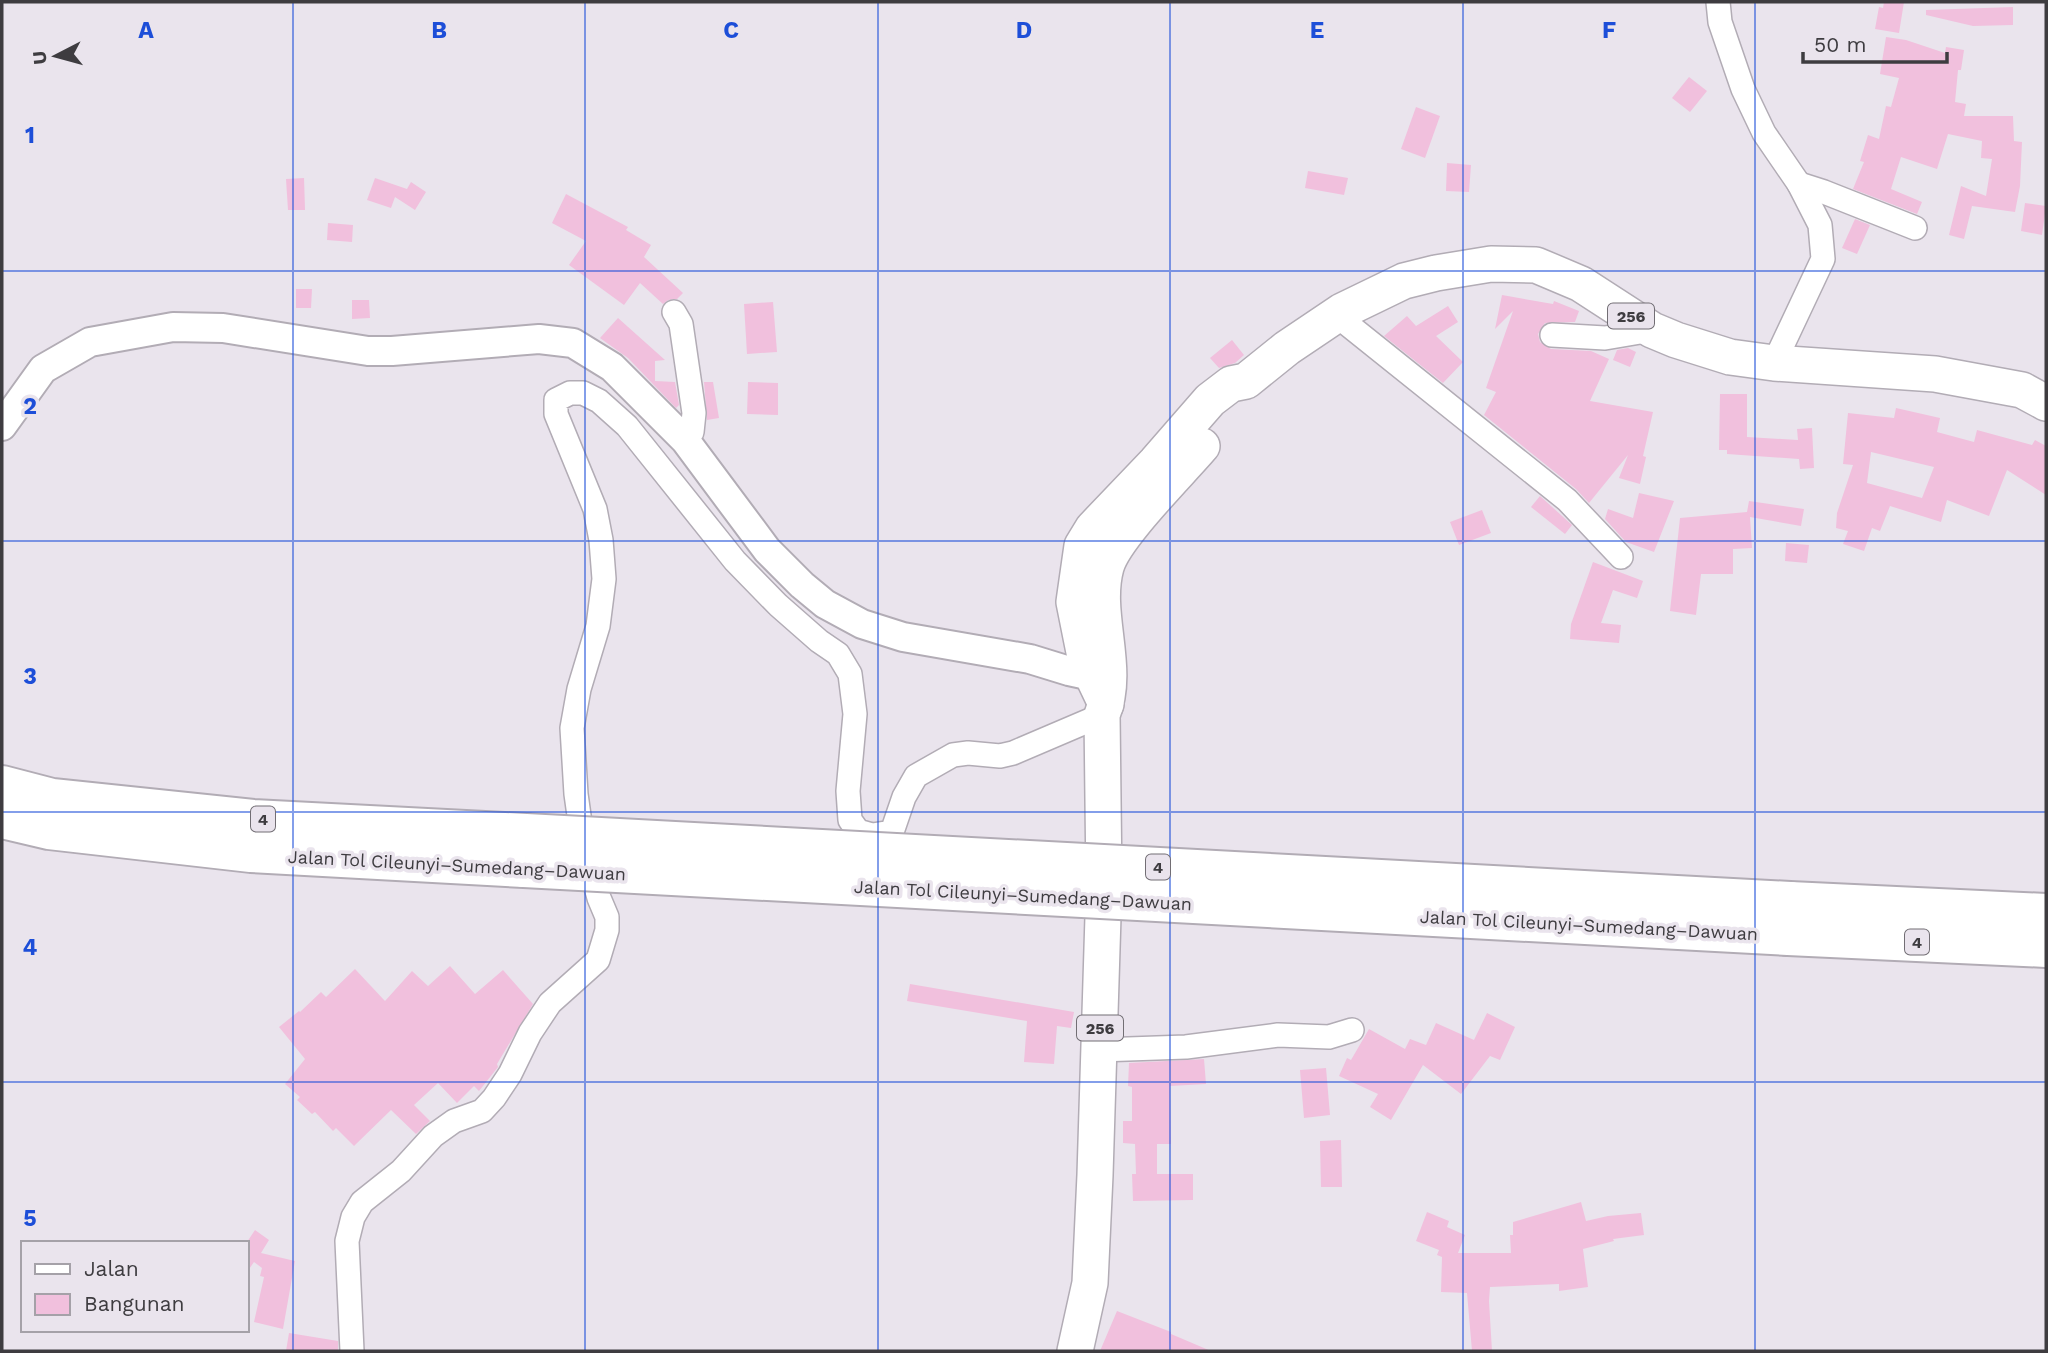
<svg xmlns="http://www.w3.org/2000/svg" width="2048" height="1353" viewBox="0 0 2048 1353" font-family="'Work Sans',sans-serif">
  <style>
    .building { fill: #f1c0dd; fill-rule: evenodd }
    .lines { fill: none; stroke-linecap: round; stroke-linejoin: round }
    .minor-casing { stroke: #b2acb5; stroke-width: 26 }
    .tertiary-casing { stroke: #b2acb5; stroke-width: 32 }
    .primary-casing { stroke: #b2acb5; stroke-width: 38 }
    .motorway-casing { stroke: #b2acb5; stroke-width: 42 }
    .minor { stroke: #fff; stroke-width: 23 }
    .tertiary { stroke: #fff; stroke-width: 28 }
    .primary { stroke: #fff; stroke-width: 35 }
    .motorway { stroke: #fff; stroke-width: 38 }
    .motorway-bridge-casing { stroke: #b2acb5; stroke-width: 42; stroke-linecap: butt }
    .motorway-bridge { stroke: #fff; stroke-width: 38 }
    .grid { fill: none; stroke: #1d4ed8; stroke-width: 2; stroke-opacity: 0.55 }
    .labels { text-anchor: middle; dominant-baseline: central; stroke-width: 7; stroke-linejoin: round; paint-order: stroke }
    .shield { fill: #eae4ed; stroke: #726e74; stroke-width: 2 }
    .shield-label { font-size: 16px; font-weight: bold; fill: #3e3c40 }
    .street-label { font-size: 18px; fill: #3e3c40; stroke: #eae4ed }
    .grid-label { font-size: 23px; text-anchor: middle; font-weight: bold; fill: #1d4ed8; stroke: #eae4ed; stroke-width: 7; stroke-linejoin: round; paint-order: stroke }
  </style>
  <rect width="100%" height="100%" fill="#eae4ed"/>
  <g class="building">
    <path d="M1884 2H1904L1899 33 1875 29 1879 7 1883 8Z"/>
    <path d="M2013 7V25L1973 26 1926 15V10Z"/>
    <path d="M1886 37 1906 40 1945 53 1946 47 1964 50 1961 70H1958L1955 102 1966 104 1964 116H2013L2014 141 2022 142 2020 186 2015 212 1972 206 1964 239 1949 235 1961 186 1986 196 1992 159 1981 158 1982 141 1948 134 1937 169 1901 157 1891 189 1922 202 1917 214 1853 189 1864 162 1860 161 1868 135 1879 139 1886 106 1891 107 1899 78 1880 74Z"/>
    <path d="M1689 77 1707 91 1690 112 1672 98Z"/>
    <path d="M1416 107 1440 116 1425 158 1401 149Z"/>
    <path d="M1447 163 1471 165 1469 192 1446 191Z"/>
    <path d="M1308 171 1348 178 1344 195 1305 188Z"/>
    <path d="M304 178 305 210H288L286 179Z"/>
    <path d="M375 178 407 189 411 182 426 192 415 210 395 197 391 208 367 200Z"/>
    <path d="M566 194 628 227 626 230 651 245 644 257 683 293 677 299 668 300 663 304 640 283 624 305 569 265 586 241 552 223Z"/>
    <path d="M2025 203 2046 206 2042 235 2021 231Z"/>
    <path d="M1855 219 1870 225 1857 254 1842 248Z"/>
    <path d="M328 223 353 225 352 242 327 240Z"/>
    <path d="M296 289H312L311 308H296Z"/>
    <path d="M1502 295 1553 304 1554 301 1579 311 1575 322 1545 323 1538 334 1540 342 1551 349 1591 351 1609 359 1590 401 1653 412 1643 456 1646 457 1640 484 1619 478 1628 455 1589 503 1576 489 1484 415 1496 392 1486 388 1513 311 1495 329Z"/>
    <path d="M352 300H369L370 318 352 319Z"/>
    <path d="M773 302 777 352 747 354 744 304Z"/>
    <path d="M1448 306 1458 322 1436 336 1463 362 1443 383 1384 336 1407 316 1416 326Z"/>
    <path d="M618 318 665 360 655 361V381L675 382 679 405 676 408 628 358 600 338Z"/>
    <path d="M1232 340 1244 355 1235 363 1219 368 1210 358Z"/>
    <path d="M1628 348 1636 352 1630 367 1613 360 1617 350Z"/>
    <path d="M704 382H713L719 418 707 420Z"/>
    <path d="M748 382 778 383V415L747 414Z"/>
    <path d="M1720 394H1747V437L1798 440 1797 429 1812 428 1814 468 1800 469 1799 459 1727 454V450H1719Z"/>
    <path d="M1896 408 1940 418 1937 432 1974 442 1977 430 2032 445 2035 440 2046 446V495L2007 470 1989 516 1947 500 1941 522 1890 506 1880 531 1872 528 1864 551 1843 544 1848 531 1836 528 1837 513 1853 465 1843 464 1848 413 1894 418ZM1871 452 1934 467 1922 498 1867 483Z"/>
    <path d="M1639 493 1674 501 1654 552 1626 542 1605 519 1608 509 1633 518Z"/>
    <path d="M1540 496 1572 525 1565 534 1531 507Z"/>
    <path d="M1749 501 1804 509 1801 526 1750 517 1752 548 1733 549V574H1701L1696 615 1670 611 1680 518 1747 512Z"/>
    <path d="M1482 510 1491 533 1459 545 1450 522Z"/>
    <path d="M1786 543 1809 545 1807 563 1785 561Z"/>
    <path d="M1593 562 1643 581 1637 598 1613 590 1601 623 1621 625 1619 643 1570 639 1571 624Z"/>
    <path d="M450 966 475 994 503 970 533 1004 497 1064 498 1067 479 1091 474 1086 457 1103 438 1083 414 1105 430 1121 416 1134 391 1110 354 1146 336 1128 333 1131 315 1112 312 1114 297 1100 300 1097 285 1084 305 1059 279 1027 299 1011 300 1012 321 992 326 997 355 969 385 1001 412 971 428 986Z"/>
    <path d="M910 984 1074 1012 1071 1028 1057 1026 1054 1064 1024 1062 1027 1021 907 1001Z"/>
    <path d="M1487 1013 1515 1027 1500 1060 1490 1056 1461 1094 1423 1065 1391 1120 1370 1107 1378 1094 1339 1076 1347 1058 1351 1060 1369 1029 1405 1049 1410 1039 1426 1045 1436 1023 1474 1040Z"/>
    <path d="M1204 1059 1206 1084 1170 1086 1171 1144H1157V1174H1193V1200L1133 1201 1132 1174H1136L1135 1144 1123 1143V1121H1132V1087L1128 1086 1129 1063Z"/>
    <path d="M1326 1068 1330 1115 1304 1118 1300 1070Z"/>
    <path d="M1341 1140 1342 1187H1321L1320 1141Z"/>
    <path d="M1581 1202 1586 1221 1608 1216 1641 1213 1644 1235 1613 1239 1614 1241 1583 1249 1588 1287 1559 1291V1284L1490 1287 1489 1301 1492 1351H1472L1467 1293 1441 1292 1442 1257 1437 1255 1439 1250 1416 1241 1427 1212 1449 1221 1447 1227 1465 1235 1458 1253H1511L1510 1235H1513V1222Z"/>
    <path d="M255 1230 269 1240 261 1253 295 1261 283 1329 254 1322 264 1277 260 1276 262 1268 254 1262 247 1272V1242Z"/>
    <path d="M1117 1311 1171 1332V1334L1211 1351H1100Z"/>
    <path d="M289 1333 338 1341V1351H286Z"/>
  </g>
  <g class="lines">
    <g class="minor-casing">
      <g id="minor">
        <path d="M1718 2 1720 22 1743 89 1764 133 1799 184 1820 225 1823 259 1774 363"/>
        <path d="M1799 184 1824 192 1915 228"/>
        <path d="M674 312 681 324 694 413 692 432 685 440"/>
        <path d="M1336 315 1567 500 1621 557"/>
        <path d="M1552 335 1605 338 1652 330"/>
        <path d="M1099 1050 1186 1047 1278 1035 1329 1037 1352 1030"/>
        <path d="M352 1351 347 1241 353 1217 362 1202 401 1171 433 1136 454 1121 482 1111 494 1098 510 1074 530 1033 550 1003 598 960 607 930V917L599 898 582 837 576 794 572 728 579 689 598 626 604 579 601 540 595 509 556 414V400L570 393H583L599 401 627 426 735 561 778 605 819 641 838 654 850 674 855 714 848 791 850 820 858 831 872 835 892 832 904 797 916 776 953 755 968 753 1000 756 1013 753 1102 715"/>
      </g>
    </g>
    <g class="tertiary-casing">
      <path id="tertiary" d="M2 426 43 369 90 342 173 327 223 328 368 351H392L539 339 573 343 612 367 685 440 767 550 802 585 825 604 862 624 903 637 1030 659 1069 671 1092 676 1108 675"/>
    </g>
    <g class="primary-casing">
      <g id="primary">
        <path d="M1106 704 1086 662 1074 602 1082 546 1093 528 1156 462 1210 400 1231 384 1246 381 1287 348 1342 311 1404 281 1436 273 1491 264 1536 265 1581 284 1652 330 1676 340 1730 357 1774 363 1935 374 2022 390 2046 403"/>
        <path d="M1075 1351 1090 1283 1095 1175 1104 884 1102 715C1121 667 1093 615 1106 567 1114 537 1179 473 1202 446"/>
      </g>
    </g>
    <g class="motorway-casing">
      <g id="motorway">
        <path d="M2 785 52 798 253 819 526 833"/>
        <path d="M2 819 49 830 251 853 524 868"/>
        <path d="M1790 901 2046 913"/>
        <path d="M1788 936 2046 948"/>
      </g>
    </g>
    <use href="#minor" class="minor"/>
    <use href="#tertiary" class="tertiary"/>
    <use href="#primary" class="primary"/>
    <use href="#motorway" class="motorway"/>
    <g class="motorway-bridge-casing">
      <g id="motorway-bridge">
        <path d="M526 833 1790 901"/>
        <path d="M524 868 1788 936"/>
      </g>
    </g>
    <use href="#motorway-bridge" class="motorway-bridge"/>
  </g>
  <path class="grid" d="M293 2V1351M585 2V1351M878 2V1351M1170 2V1351M1463 2V1351M1755 2V1351M2 271H2046M2 541H2046M2 812H2046M2 1082H2046"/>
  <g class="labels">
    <g class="shield">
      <rect x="1608" y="303.5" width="46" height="25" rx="5"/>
      <rect x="251" y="806.5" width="24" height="25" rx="5"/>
      <rect x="1146" y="854.5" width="24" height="25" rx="5"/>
      <rect x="1905" y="929.5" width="24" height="25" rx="5"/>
      <rect x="1077" y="1015.5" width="46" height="25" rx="5"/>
    </g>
    <g class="shield-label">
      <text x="1631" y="316">256</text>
      <text x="263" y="819">4</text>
      <text x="1158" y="867">4</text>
      <text x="1917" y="942">4</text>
      <text x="1100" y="1028">256</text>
    </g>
    <g class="street-label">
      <text transform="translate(457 865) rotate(3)">Jalan Tol Cileunyi–Sumedang–Dawuan</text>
      <text transform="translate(1023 895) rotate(3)">Jalan Tol Cileunyi–Sumedang–Dawuan</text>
      <text transform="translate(1589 925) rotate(3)">Jalan Tol Cileunyi–Sumedang–Dawuan</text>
    </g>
  </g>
  <g class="grid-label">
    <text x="146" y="38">A</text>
    <text x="439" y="38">B</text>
    <text x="731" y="38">C</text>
    <text x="1024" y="38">D</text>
    <text x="1317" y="38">E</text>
    <text x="1609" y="38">F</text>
    <text x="30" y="143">1</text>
    <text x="30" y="414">2</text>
    <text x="30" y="684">3</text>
    <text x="30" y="955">4</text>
    <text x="30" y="1226">5</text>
  </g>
  <rect width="2048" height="1353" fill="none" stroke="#3e3c40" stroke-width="7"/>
  <rect x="21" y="1241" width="228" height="91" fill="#eae4ed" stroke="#a5a1a8" stroke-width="2"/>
  <rect x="35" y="1264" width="35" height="10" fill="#ffffff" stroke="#a5a1a8" stroke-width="2"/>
  <text x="84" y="1276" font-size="21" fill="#3e3c40">Jalan</text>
  <rect x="35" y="1294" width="35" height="21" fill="#f1c0dd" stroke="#a5a1a8" stroke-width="2"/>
  <text x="84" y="1311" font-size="21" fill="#3e3c40">Bangunan</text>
  <g transform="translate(56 56) rotate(264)" stroke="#eae4ed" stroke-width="5" paint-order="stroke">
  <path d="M0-5L12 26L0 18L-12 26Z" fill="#3e3c40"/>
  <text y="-10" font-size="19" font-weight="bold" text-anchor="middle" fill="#3e3c40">U</text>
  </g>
  <path d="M1803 52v10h144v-10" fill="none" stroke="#3e3c40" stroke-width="3.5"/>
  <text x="1814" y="52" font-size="21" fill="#3e3c40" stroke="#eae4ed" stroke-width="5" paint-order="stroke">50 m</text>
</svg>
